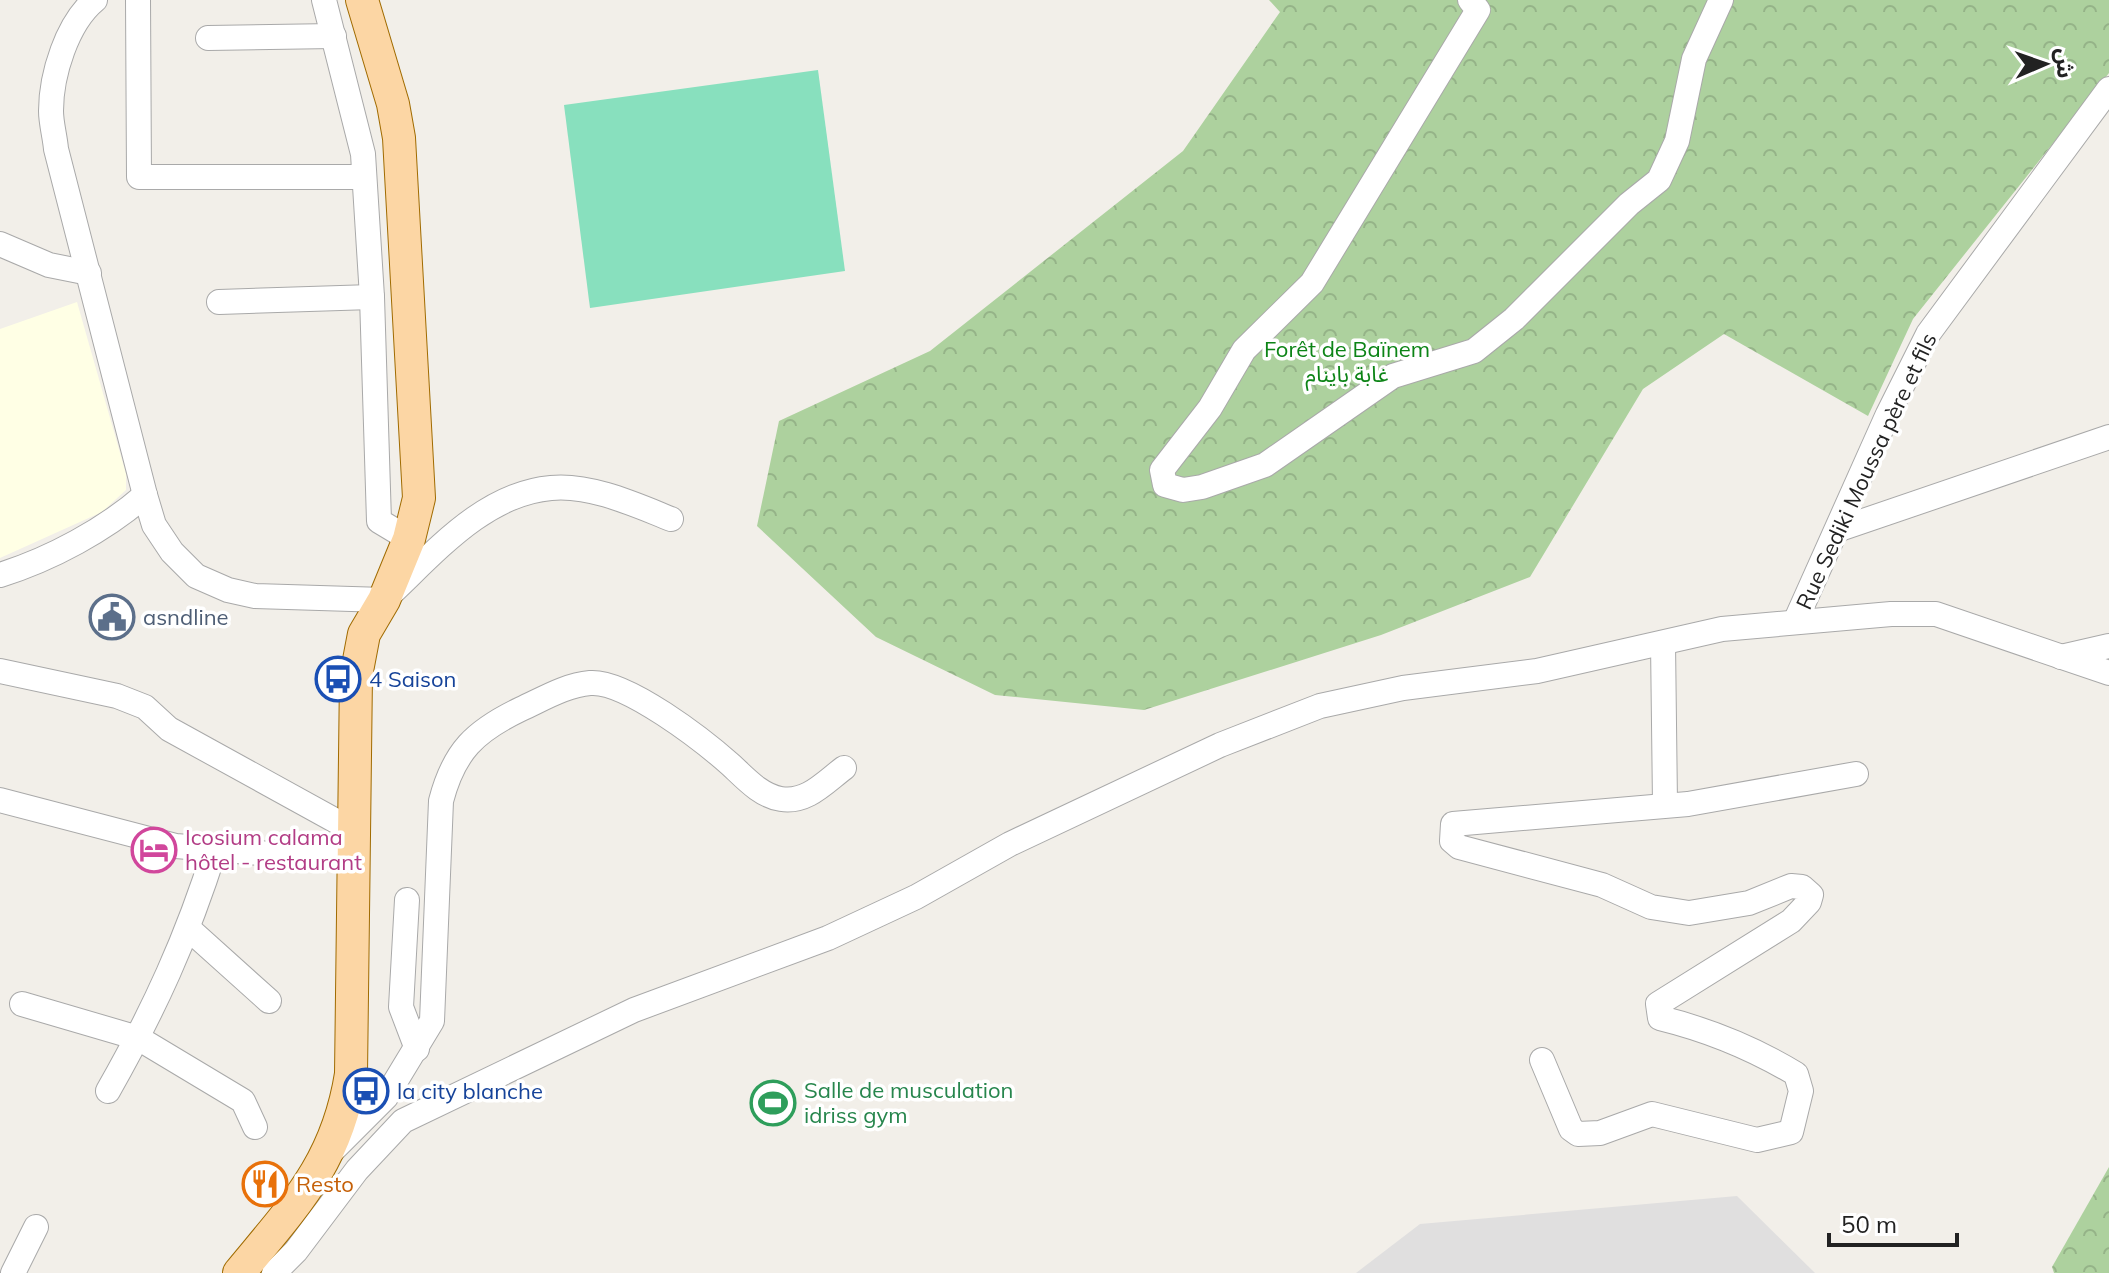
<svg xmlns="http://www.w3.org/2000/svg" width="2109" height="1273" viewBox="0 0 2109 1273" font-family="Mulish,'Noto Sans Arabic',sans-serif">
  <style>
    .residential { fill: #e0dfdf }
    .education { fill: #ffffe5 }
    .forest { fill: url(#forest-crowns) }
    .pitch { fill: #88e0be }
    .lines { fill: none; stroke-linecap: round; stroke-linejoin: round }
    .minor-casing { stroke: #a9a9a9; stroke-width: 26 }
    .major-casing { stroke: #a06b00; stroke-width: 34 }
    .minor { stroke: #fff; stroke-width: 24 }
    .major { stroke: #fcd6a4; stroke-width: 32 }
    .labels { text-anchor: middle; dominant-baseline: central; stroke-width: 7; stroke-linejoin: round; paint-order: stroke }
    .park-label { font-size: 22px; fill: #0c8416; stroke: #fff }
    .street-label { font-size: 22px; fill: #222; stroke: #fff }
    .service-label { font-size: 22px; fill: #4e5e75; stroke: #fff; text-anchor: start }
    .transit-label { font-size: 22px; fill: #164399; stroke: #fff; text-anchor: start }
    .hotel-label { font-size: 22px; fill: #b23c85; stroke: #fff; text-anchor: start }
    .leisure-label { font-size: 22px; fill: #27864d; stroke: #fff; text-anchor: start }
    .food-label { font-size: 22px; fill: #c56008; stroke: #fff; text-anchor: start }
  </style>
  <defs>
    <pattern id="forest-crowns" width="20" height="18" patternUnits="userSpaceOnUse" patternTransform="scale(2)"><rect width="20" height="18" fill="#add19e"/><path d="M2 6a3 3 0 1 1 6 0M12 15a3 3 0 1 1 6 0" fill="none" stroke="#95b388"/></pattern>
  </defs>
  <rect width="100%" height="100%" fill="#f2efe9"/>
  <path class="residential" d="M1737 1196 1815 1273H1356L1420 1224Z"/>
  <path class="education" d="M77 302 126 474V490L102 512 0 558V329Z"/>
  <g class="forest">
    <path d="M1269 0H2109V73L1913 319 1868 416 1724 334 1643 389 1530 577 1381 635 1144 710 995 695 876 637 757 526 779 421 930 351 1183 151 1280 12Z"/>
    <path d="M2109 1167V1273H2054L2052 1267Z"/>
  </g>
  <path class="pitch" d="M818 70 845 271 590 308 564 105Z"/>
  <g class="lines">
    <g class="minor-casing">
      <g id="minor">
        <path d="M95 0C67 23 51 75 51 111 51 123 55 137 56 149L145 495 154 525 172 552 196 576 228 590 255 596 384 600C432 556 482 494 551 488 590 484 636 505 671 519"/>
        <path d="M138 0 139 177H363"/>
        <path d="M324 0 363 154 372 297 379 521 409 539"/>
        <path d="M1470 0 1478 10 1312 283 1244 350 1210 408 1162 470 1165 485 1183 490 1202 487 1265 465 1393 376 1474 351 1514 319 1629 204 1659 180 1677 141 1694 59 1721 0"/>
        <path d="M208 38 334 36"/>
        <path d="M0 244 49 265 89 273"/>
        <path d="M219 302 372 297"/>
        <path d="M1837 530 2109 437"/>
        <path d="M0 575C51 559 105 530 145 495"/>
        <path d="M1795 622 1888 414 1928 334 2109 89"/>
        <path d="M1663 643 1665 804"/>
        <path d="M2061 657 2109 646"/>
        <path d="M0 671 117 696 145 707 169 729 356 832"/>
        <path d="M0 800 176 846 270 854H355"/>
        <path d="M407 900 401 1007 417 1049"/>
        <path d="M190 930 269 1001"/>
        <path d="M22 1004 138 1038 243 1101 255 1127"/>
        <path d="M1542 1060 1571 1129 1578 1134 1600 1133 1652 1114 1757 1140 1791 1132 1801 1091 1796 1074C1753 1048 1709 1030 1660 1018L1658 1004 1791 921 1809 902 1811 895 1802 887 1791 886 1749 903 1689 913 1651 907 1602 885 1459 847 1452 841 1453 824 1688 804 1856 774"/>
        <path d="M108 1091C154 1010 187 938 215 849"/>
        <path d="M332 1151 386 1097 432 1021 441 801C454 751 475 731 521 709 543 699 566 685 590 683 626 680 704 741 731 765 745 778 761 796 781 799 807 803 824 783 844 768"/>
        <path d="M13 1273 36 1227"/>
        <path d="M274 1273 296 1251 357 1170 403 1121 634 1010 828 938 916 897 1010 844 1220 745 1320 706 1403 688 1537 671 1722 629 1891 614H1936L2109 673"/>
      </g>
    </g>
    <g class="major-casing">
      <path id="major" d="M239 1273C294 1206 337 1163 351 1074L356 676 364 634 384 600 409 539 419 498 399 138 393 104 362 0"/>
    </g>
    <use href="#minor" class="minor"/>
    <use href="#major" class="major"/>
  </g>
  <defs>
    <g id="civic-ring" transform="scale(2.3)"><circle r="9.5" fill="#fff" stroke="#5c6f8a" stroke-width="1.5"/><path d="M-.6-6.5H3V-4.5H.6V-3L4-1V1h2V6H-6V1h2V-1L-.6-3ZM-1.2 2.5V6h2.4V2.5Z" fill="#5c6f8a"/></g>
    <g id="bus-ring" transform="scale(2.3)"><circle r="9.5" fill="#fff" stroke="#1a4fb4" stroke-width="1.5"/><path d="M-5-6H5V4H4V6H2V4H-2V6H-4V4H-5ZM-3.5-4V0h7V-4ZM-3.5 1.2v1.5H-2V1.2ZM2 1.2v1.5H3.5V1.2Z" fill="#1a4fb4"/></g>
    <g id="hotel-ring" transform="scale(2.3)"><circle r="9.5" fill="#fff" stroke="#d1479c" stroke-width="1.5"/><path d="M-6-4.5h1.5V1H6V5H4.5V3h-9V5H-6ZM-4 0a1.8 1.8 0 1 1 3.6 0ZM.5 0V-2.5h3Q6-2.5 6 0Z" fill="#d1479c"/></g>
    <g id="stadium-ring" transform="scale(2.3)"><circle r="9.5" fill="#fff" stroke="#2e9e5b" stroke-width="1.5"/><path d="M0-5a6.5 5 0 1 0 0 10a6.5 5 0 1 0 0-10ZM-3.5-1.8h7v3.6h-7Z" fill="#2e9e5b"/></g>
    <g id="restaurant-ring" transform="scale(2.3)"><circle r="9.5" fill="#fff" stroke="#e8710a" stroke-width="1.5"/><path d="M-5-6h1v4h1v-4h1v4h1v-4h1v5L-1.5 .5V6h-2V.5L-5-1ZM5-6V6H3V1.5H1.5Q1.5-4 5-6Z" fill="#e8710a"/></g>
  </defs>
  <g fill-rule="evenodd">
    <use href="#civic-ring" x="112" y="617"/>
    <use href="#bus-ring" x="338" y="679"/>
    <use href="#hotel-ring" x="154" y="850"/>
    <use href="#bus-ring" x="366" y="1091"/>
    <use href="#stadium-ring" x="773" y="1103"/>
    <use href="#restaurant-ring" x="265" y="1184"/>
  </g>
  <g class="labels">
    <g class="park-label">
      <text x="1347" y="349">Forêt de Baïnem<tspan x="1347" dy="25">غابة باينام</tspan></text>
    </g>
    <g class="street-label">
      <text transform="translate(1866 471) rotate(-65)">Rue Sediki Moussa père et fils</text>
    </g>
    <g class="service-label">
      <text x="143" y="617">asndline</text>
    </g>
    <g class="transit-label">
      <text x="369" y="679">4 Saison</text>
      <text x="397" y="1091">la city blanche</text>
    </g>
    <g class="hotel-label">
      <text x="185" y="837">Icosium calama<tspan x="185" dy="25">hôtel - restaurant</tspan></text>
    </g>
    <g class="leisure-label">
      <text x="804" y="1090">Salle de musculation<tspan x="804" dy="25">idriss gym</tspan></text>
    </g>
    <g class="food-label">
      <text x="296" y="1184">Resto</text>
    </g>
  </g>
  <g transform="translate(2045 64) rotate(88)" stroke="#ffffff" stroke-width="6" paint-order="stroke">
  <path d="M0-6L14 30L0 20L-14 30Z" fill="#222222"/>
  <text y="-12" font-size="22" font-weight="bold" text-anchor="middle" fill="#222222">ش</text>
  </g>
  <path d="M1829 1233v12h128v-12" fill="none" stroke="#222222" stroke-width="4"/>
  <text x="1841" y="1233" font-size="24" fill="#222222" stroke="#ffffff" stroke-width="6" paint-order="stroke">50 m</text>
</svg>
